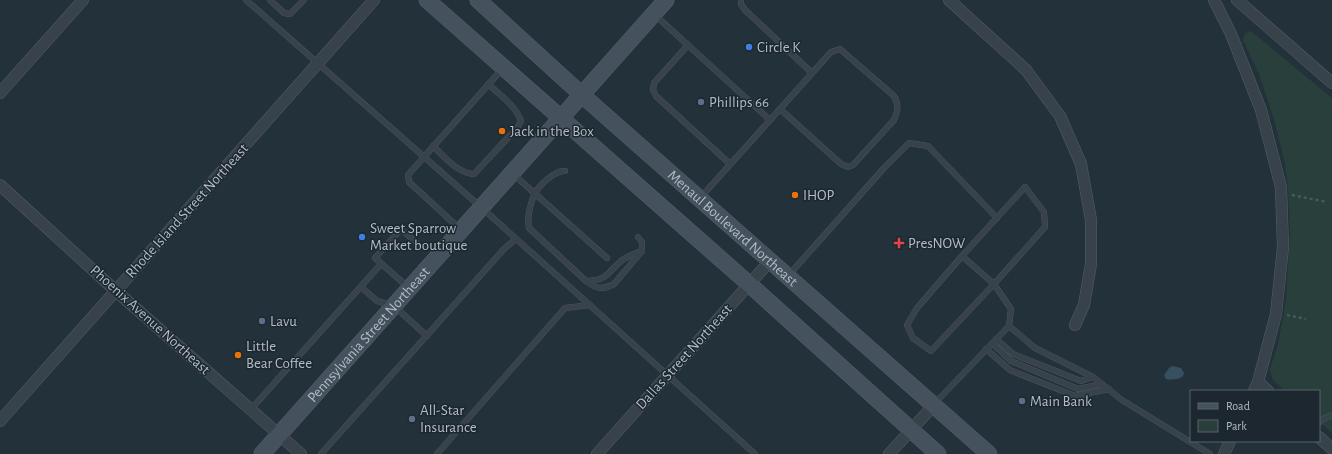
<svg xmlns="http://www.w3.org/2000/svg" width="1332" height="454" viewBox="0 0 1332 454" font-family="'Alegreya Sans',sans-serif">
  <style>
    .green { fill: #283f3c }
    .water { fill: #375060 }
    .lines { fill: none; stroke-linecap: round; stroke-linejoin: round }
    .lane-casing { stroke: #556068; stroke-width: 6 }
    .street-casing { stroke: #556068; stroke-width: 12 }
    .secondary-casing { stroke: #556068; stroke-width: 17 }
    .path { stroke: #475b5a; stroke-width: 2.5; stroke-dasharray: 3 3; stroke-linecap: butt }
    .lane { stroke: #37424a; stroke-width: 5.5 }
    .street { stroke: #37424a; stroke-width: 11 }
    .secondary { stroke: #45525d; stroke-width: 16 }
    .shop-dot { fill: #3f7fe0; stroke: #1c272f; stroke-width: 1.5 }
    .service-dot { fill: #5c6f8a; stroke: #1c272f; stroke-width: 1.5 }
    .food-dot { fill: #e8710a; stroke: #1c272f; stroke-width: 1.5 }
    .health-dot { fill: #e0444e; stroke: #1c272f; stroke-width: 1.5 }
    .labels { text-anchor: middle; dominant-baseline: central; stroke-width: 3; stroke-linejoin: round; paint-order: stroke }
    .poi-label { font-size: 15px; fill: #b2bdc6; stroke: #1c272f; text-anchor: start }
    .street-label { font-size: 15px; fill: #b2bdc6; stroke: #1c272f }
  </style>
  <rect width="100%" height="100%" fill="#23313a"/>
  <path class="green" d="M1251 31 1332 98V433L1319 421V391H1285L1275 382 1272 378 1270 369 1278 344 1286 299 1290 231 1288 188 1285 164 1275 123 1259 74 1243 40 1245 33Z"/>
  <path class="water" d="M1172 366 1181 368 1184 373 1183 376C1179 380 1171 380 1166 379L1164 375 1169 368Z"/>
  <g class="lines">
    <g class="lane-casing">
      <g id="lane">
        <path d="M246 0 482 208 755 454"/>
        <path d="M270 0 284 13 290 14 304 0"/>
        <path d="M741 0V4L745 10 812 73"/>
        <path d="M655 15 770 120"/>
        <path d="M688 45 654 83 653 90 656 96 730 164"/>
        <path d="M433 146C445 157 457 173 474 174L517 128 521 121C516 106 500 95 488 84"/>
        <path d="M565 171C555 170 538 186 534 195 530 205 527 217 529 228L586 281C596 289 603 290 614 284L642 251V242L638 237"/>
        <path d="M512 173 607 258"/>
        <path d="M700 198 710 187 831 52 840 49 894 96C899 105 898 111 894 120L853 165 848 167 841 164 780 109"/>
        <path d="M460 229 409 182 408 175 503 68"/>
        <path d="M962 256 1025 187 1044 212 1045 227 994 284 931 351 913 338 907 325 917 308 962 256 994 284 1011 309 1009 326"/>
        <path d="M788 276 884 168 909 143 928 146 997 218"/>
        <path d="M586 281C607 281 607 273 621 261 627 256 634 254 642 251"/>
        <path d="M361 287 377 301 394 306 427 336"/>
        <path d="M409 288 375 258 401 229 417 243"/>
        <path d="M996 339 1013 354 1081 381 1093 377"/>
        <path d="M992 343 1011 361 1078 389 1102 384"/>
        <path d="M986 349 1010 370 1075 396 1109 389"/>
        <path d="M934 404 1009 326 1035 348 1093 377 1122 400 1210 454"/>
        <path d="M251 409 381 264"/>
        <path d="M1319 423 1321 420 1332 415"/>
        <path d="M321 454 504 249 516 239"/>
        <path d="M437 454 565 308 590 305"/>
      </g>
    </g>
    <g class="street-casing">
      <g id="street">
        <path d="M949 0 1026 70 1060 116 1081 164 1091 220V264L1084 305 1075 325"/>
        <path d="M1214 0 1231 34 1261 110 1281 187 1283 247 1276 314 1258 382 1254 391"/>
        <path d="M1237 0 1332 83"/>
        <path d="M0 93 83 0"/>
        <path d="M0 185 116 291 301 454"/>
        <path d="M1258 382 1268 391"/>
        <path d="M0 421 374 0"/>
        <path d="M1319 437 1332 449"/>
        <path d="M597 454 770 261"/>
        <path d="M889 454 934 405"/>
        <path d="M1224 454 1230 441"/>
      </g>
    </g>
    <g class="secondary-casing">
      <g id="secondary">
        <path d="M427 0 749 284 938 454"/>
        <path id="s1" d="M478 0 582 95 989 454"/>
        <path id="s2" d="M262 454 666 0"/>
      </g>
    </g>
    <g class="path">
      <path d="M1292 195 1327 202"/>
      <path d="M1287 315 1306 319"/>
    </g>
    <use href="#lane" class="lane"/>
    <use href="#street" class="street"/>
    <use href="#secondary" class="secondary"/>
  </g>
  <g class="shop-dot">
    <circle cx="749" cy="47" r="4"/>
    <circle cx="362" cy="237" r="4"/>
  </g>
  <g class="service-dot">
    <circle cx="701" cy="102" r="4"/>
    <circle cx="262" cy="321" r="4"/>
    <circle cx="1022" cy="401" r="4"/>
    <circle cx="412" cy="419" r="4"/>
  </g>
  <g class="food-dot">
    <circle cx="502" cy="131" r="4"/>
    <circle cx="795" cy="195" r="4"/>
    <circle cx="238" cy="355" r="4"/>
  </g>
  <path class="health-dot" d="M897 237h4v4h4v4h-4v4h-4v-4h-4v-4h4z"/>
  <g class="labels">
    <g class="poi-label">
      <text x="757" y="47">Circle K</text>
      <text x="709" y="102">Phillips 66</text>
      <text x="510" y="131">Jack in the Box</text>
      <text x="803" y="195">IHOP</text>
      <text x="370" y="228">Sweet Sparrow<tspan x="370" dy="17">Market boutique</tspan></text>
      <text x="908" y="243">PresNOW</text>
      <text x="270" y="321">Lavu</text>
      <text x="246" y="346">Little<tspan x="246" dy="17">Bear Coffee</tspan></text>
      <text x="1030" y="401">Main Bank</text>
      <text x="420" y="410">All-Star<tspan x="420" dy="17">Insurance</tspan></text>
    </g>
    <g class="street-label">
      <text transform="translate(187 211) rotate(-48)">Rhode Island Street Northeast</text>
      <text stroke="none"><textPath href="#s1" startOffset="342">Menaul Boulevard Northeast</textPath></text>
      <text transform="translate(150 320) rotate(42)">Phoenix Avenue Northeast</text>
      <text stroke="none"><textPath href="#s2" startOffset="160">Pennsylvania Street Northeast</textPath></text>
      <text transform="translate(684 357) rotate(-48)">Dallas Street Northeast</text>
    </g>
  </g>
  <rect x="1190" y="390" width="130" height="52" fill="#1c272f" stroke="#58636b"/>
  <rect x="1198" y="403" width="20" height="6" fill="#45525d" stroke="#58636b"/>
  <text x="1226" y="410" font-size="12" fill="#b2bdc6">Road</text>
  <rect x="1198" y="420" width="20" height="12" fill="#283f3c" stroke="#58636b"/>
  <text x="1226" y="430" font-size="12" fill="#b2bdc6">Park</text>
</svg>
